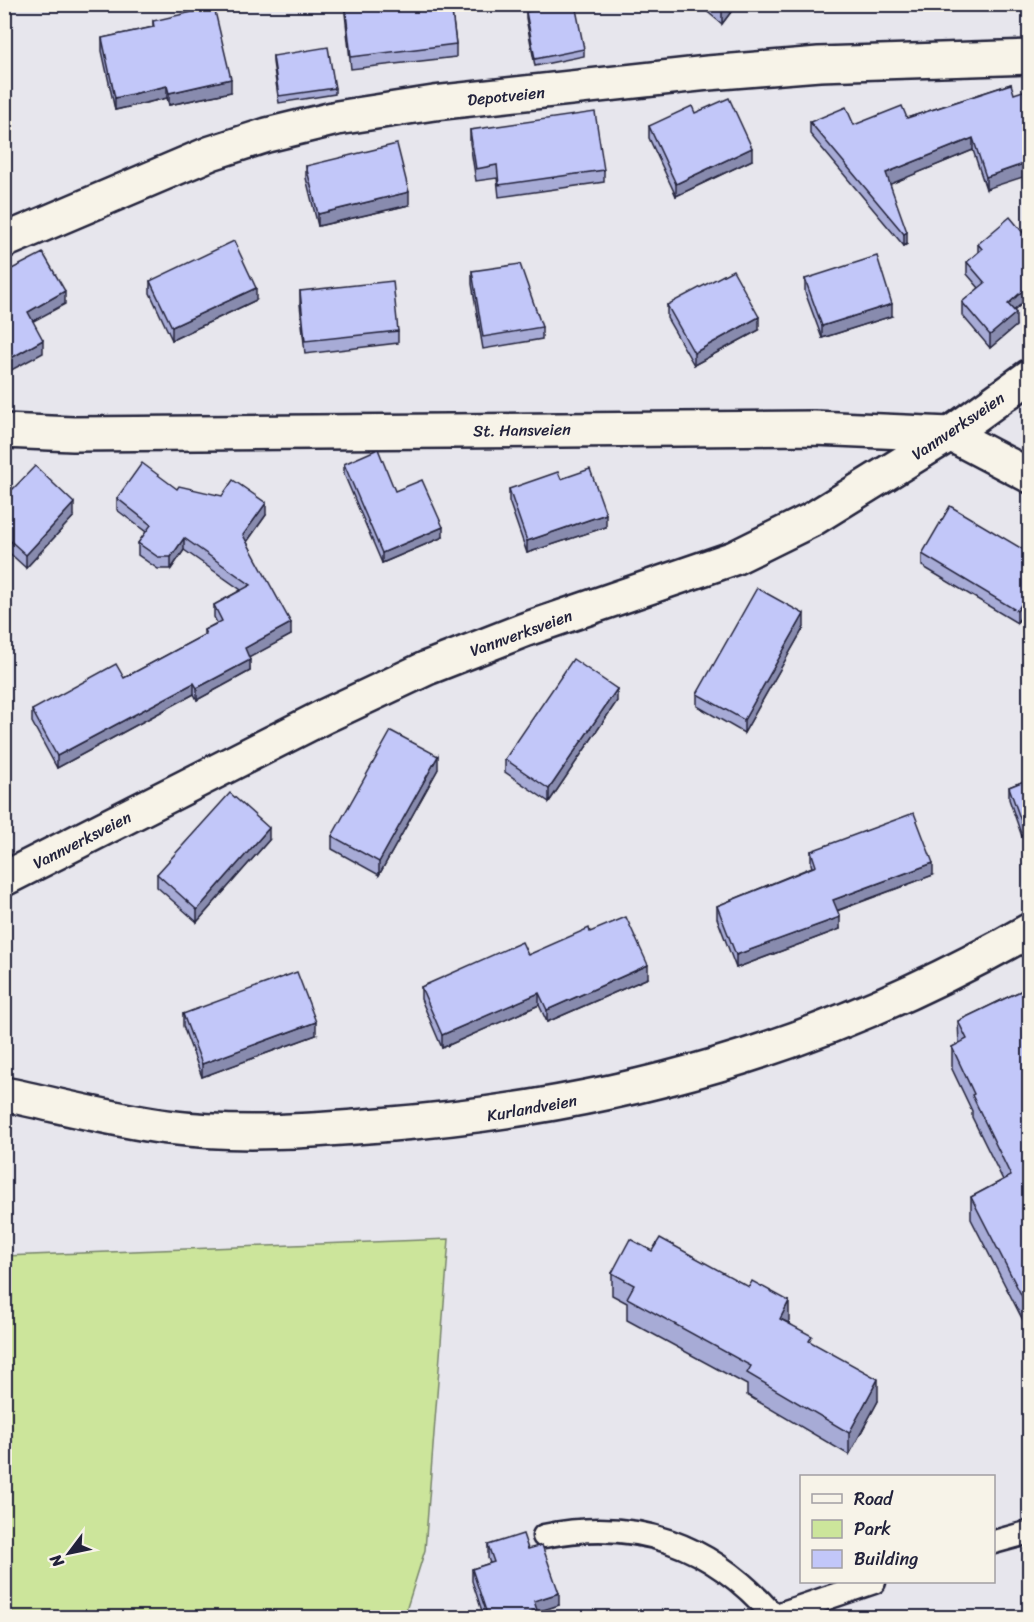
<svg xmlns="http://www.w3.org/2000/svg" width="1034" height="1622" viewBox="0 0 1034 1622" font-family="Sriracha,sans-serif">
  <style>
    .green { fill: #cce59b; stroke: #77846b; stroke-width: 1.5 }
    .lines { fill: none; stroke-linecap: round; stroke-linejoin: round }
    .service-casing { stroke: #22223b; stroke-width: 27 }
    .minor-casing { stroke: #22223b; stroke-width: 38 }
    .secondary-casing { stroke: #22223b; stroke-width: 38 }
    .service { stroke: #f7f3e8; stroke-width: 22 }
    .minor { stroke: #f7f3e8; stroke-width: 33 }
    .secondary { stroke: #f7f3e8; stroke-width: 33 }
    .wall { fill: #a7abd6; stroke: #22223b; stroke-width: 1.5 }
    .shaded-wall { fill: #888bae; stroke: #22223b; stroke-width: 1.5 }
    .building { fill: #c2c7f9; stroke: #22223b; stroke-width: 1.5 }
    .labels { text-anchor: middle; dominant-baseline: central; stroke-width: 5; stroke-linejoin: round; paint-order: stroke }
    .street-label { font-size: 16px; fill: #22223b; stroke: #f7f3e8 }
  </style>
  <rect width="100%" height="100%" fill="#e7e6ed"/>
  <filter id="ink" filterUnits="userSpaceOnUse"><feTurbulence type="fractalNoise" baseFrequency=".0167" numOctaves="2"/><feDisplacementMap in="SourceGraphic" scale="12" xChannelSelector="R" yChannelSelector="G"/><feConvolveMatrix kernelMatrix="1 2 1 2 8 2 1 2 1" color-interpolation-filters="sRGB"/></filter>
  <g filter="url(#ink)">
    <path class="green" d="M449 1239 425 1550 404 1617H5V1256Z"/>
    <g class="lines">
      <g class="service-casing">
        <g id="service">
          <path d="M544 1536C637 1517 711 1544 773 1615"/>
          <path d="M994 1542 1030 1532"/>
          <path d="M768 1618 874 1582"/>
        </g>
      </g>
      <g class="minor-casing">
        <g id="minor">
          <path d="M4 241 211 153 267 135 337 118 434 103 708 73 819 64 1030 57"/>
          <path d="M4 431 73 434 814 428 950 434 1030 476"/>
          <path d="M4 879 325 716 427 668 524 630 734 558 811 520 950 434 1030 376"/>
        </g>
      </g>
      <g class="secondary-casing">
        <path id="secondary" d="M4 1094C58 1105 112 1120 167 1127 238 1136 310 1131 380 1125 616 1107 824 1048 1030 930"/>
      </g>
      <use href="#service" class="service"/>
      <use href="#minor" class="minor"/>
      <use href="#secondary" class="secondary"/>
    </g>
    <g class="wall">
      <path d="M344 4H451L456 44V57L351 69Z"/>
      <path d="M698 4H737L722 24Z"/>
      <path d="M526 12 584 49V56L535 66 526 18Z"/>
      <path d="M153 21 231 92 169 105 167 98 115 110 102 51V38L153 27Z"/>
      <path d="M273 56 335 88V94L279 103 273 62Z"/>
      <path d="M1011 84 986 189 973 150 890 184 907 244 904 246 810 134V122L854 125 907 118Z"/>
      <path d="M695 113 752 160 676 196 649 138V126Z"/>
      <path d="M470 130 604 170V182L499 197 497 178 476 181 470 143Z"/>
      <path d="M306 166 409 205 318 226 306 178Z"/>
      <path d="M978 244 1029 297 1014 311 1016 326 990 348 962 315V302L979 288 967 274V262L978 252Z"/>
      <path d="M472 271 542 327V339L483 349 472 284Z"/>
      <path d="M805 279 892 316 822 338 805 292Z"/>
      <path d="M150 281 256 300 172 340 150 293Z"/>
      <path d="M300 291 398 331V343L305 354 300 304Z"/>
      <path d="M667 305 759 330 694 365 667 318Z"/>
      <path d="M344 464 395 491 443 537 382 563 344 474Z"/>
      <path d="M561 479 606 527 527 553 509 501V489Z"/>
      <path d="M4 481 13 489 74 516 26 568 4 548Z"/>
      <path d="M177 489 266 515 247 542 291 635 249 657 250 671 197 700 194 694 57 768 32 722V710L124 678 204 635V630L217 623 214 617V605L241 590 184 550 171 569H158L138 555V543L146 532 117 510V498Z"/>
      <path d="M1029 553V609L1027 607 1017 623 922 566V554Z"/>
      <path d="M804 627 744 733 697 706V694Z"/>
      <path d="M617 701 549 802 505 772V759Z"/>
      <path d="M438 769 379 875 332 849V836Z"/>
      <path d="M1029 779 1027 851 1009 799V787Z"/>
      <path d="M269 840 197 922 157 887V874Z"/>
      <path d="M811 851 933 875 837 911 840 929 736 968 717 918V906L812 867 811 864Z"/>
      <path d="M590 932 648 978 547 1022 539 1005 442 1048 421 999V987L528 955Z"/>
      <path d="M1029 987V1332L971 1219V1197L1003 1180 972 1117V1111L952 1069V1047L959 1044 958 1021Z"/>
      <path d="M183 1014 316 1035 202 1077 183 1026Z"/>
      <path d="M612 1273 789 1323 878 1401 849 1455 747 1395V1385L627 1320V1303L612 1295Z"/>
      <path d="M488 1545 528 1549 559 1605 537 1612V1617H484L472 1581V1569L490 1563 488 1558Z"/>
    </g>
    <g class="shaded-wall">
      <path d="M727 4H737L722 24V11Z"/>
      <path d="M231 79V92L169 105V93Z"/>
      <path d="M167 86V98L115 110V98Z"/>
      <path d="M10 125V137L4 145V132Z"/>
      <path d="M973 138V150L886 186V173Z"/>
      <path d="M752 148V160L676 196V184Z"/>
      <path d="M1029 162V175L986 189V177Z"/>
      <path d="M409 192V205L318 226V214Z"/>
      <path d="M907 232V244L904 246V234Z"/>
      <path d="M1029 285V297L1008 316V304Z"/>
      <path d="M256 288V300L172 340V327Z"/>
      <path d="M65 291V304L28 324V312Z"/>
      <path d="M892 304V316L822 338V326Z"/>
      <path d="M1016 313V326L990 348V335Z"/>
      <path d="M759 317V330L694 365V353Z"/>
      <path d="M43 340V353L4 374V362Z"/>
      <path d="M74 503V516L26 568V555Z"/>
      <path d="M266 503V515L243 547V535Z"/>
      <path d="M606 514V527L527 553V541Z"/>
      <path d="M443 527V537L382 563V553Z"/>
      <path d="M184 538V550L171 569V557Z"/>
      <path d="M1027 595V607L1017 623V611Z"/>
      <path d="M804 614V627L744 733V720Z"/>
      <path d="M291 623V635L245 660V648Z"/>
      <path d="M250 660V671L197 700V688Z"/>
      <path d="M194 683V694L57 768V756Z"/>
      <path d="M617 689V701L549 802V789Z"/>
      <path d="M438 756V769L379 875V862Z"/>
      <path d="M269 828V840L197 922V910Z"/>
      <path d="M1029 837V850L1027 851V838Z"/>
      <path d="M933 863V875L833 912V900Z"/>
      <path d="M840 917V929L736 968V955Z"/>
      <path d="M648 965V978L547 1022V1010Z"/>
      <path d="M539 993V1005L442 1048V1035Z"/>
      <path d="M316 1022V1035L202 1077V1064Z"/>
      <path d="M789 1301V1323L780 1319Z"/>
      <path d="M878 1379V1401L849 1455V1433Z"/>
      <path d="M559 1593V1605L537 1612V1617H514L534 1601Z"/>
    </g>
    <g class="building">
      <path d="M345 4H451L456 44 351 57Z"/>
      <path d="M561 4H575L584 49 535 59 526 12Z"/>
      <path d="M713 4H727L722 11Z"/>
      <path d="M214 7 231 79 169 93 167 86 115 98 102 38 154 27 153 21Z"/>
      <path d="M328 47 335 88 279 96 273 56Z"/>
      <path d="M1011 84 1014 94 1029 89V162L986 177 973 138 886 173 907 232 904 234 810 122 846 107 854 125 902 106 907 118Z"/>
      <path d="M729 98 752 148 676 184 649 126 692 106 695 113Z"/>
      <path d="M595 112 604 170 499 185 497 165 476 169 470 130Z"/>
      <path d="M4 121 10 125 4 132Z"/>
      <path d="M397 144 409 192 318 214 306 166Z"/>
      <path d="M1010 217 1029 240V285L1008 304 1016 313 990 335 962 302 985 283 967 262 982 249 978 244Z"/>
      <path d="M234 241 256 288 172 327 150 281Z"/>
      <path d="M43 253 65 291 28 312 43 340 4 362V273Z"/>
      <path d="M877 256 892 304 822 326 805 279Z"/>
      <path d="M520 264 542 327 483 337 472 271Z"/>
      <path d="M733 270 759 317 694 353 667 305Z"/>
      <path d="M393 281 398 331 305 341 300 291Z"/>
      <path d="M378 449 395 491 422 480 443 527 382 553 344 464Z"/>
      <path d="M142 463 177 489 179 486 222 496 233 480 266 503 243 535 291 623 245 648 250 660 197 688 194 683 57 756 32 710 116 664 124 678 206 634 204 630 222 621 214 605 251 585 184 538 171 557H158L138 543 151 525 117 498Z"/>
      <path d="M35 466 74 503 26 555 4 535V481L13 489Z"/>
      <path d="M590 469 606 514 527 541 509 489 558 472 561 479Z"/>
      <path d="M950 506 1029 553V596L1027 595 1017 611 922 554Z"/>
      <path d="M757 588 804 614 744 720 697 694Z"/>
      <path d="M573 659 617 689 549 789 505 759Z"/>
      <path d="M391 731 438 756 379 862 332 836Z"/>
      <path d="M1029 779V837L1027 838 1009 787Z"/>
      <path d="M230 793 269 828 197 910 157 874Z"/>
      <path d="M914 813 933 863 833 900 840 917 736 955 717 906 816 866 811 851Z"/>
      <path d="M626 917 648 965 547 1010 539 993 442 1035 421 987 522 942 528 955 589 928 590 932Z"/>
      <path d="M297 972 316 1022 202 1064 183 1014Z"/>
      <path d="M1029 987V1122L1027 1123 1029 1127V1310L971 1197 1011 1176 972 1095 974 1094 952 1047 967 1039 958 1021Z"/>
      <path d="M660 1238 749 1287 752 1281 789 1301 780 1319 812 1336 809 1341 878 1379 849 1433 747 1373 751 1366 627 1298 634 1285 612 1273 630 1239 652 1251Z"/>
      <path d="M523 1534 528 1549 542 1545 559 1593 534 1601 537 1610 514 1617H488L472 1569 494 1562 488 1545Z"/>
      <path d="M821 1612 827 1617H818Z"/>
    </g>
  </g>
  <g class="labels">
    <g class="street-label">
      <text transform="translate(506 96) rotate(-6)">Depotveien</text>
      <text transform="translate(958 426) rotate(-34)">Vannverksveien</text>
      <text transform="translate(522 430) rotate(-1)">St. Hansveien</text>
      <text transform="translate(521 633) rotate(-20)">Vannverksveien</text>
      <text transform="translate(82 840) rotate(-27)">Vannverksveien</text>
      <text transform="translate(532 1108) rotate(-10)">Kurlandveien</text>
    </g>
  </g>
  <rect width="1034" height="1622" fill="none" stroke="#f7f3e8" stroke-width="24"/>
  <rect x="12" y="12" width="1010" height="1598" fill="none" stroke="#22223b" stroke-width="2" filter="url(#ink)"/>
  <rect x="800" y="1475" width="195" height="108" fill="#f7f3e8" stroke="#a29fa3" stroke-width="1.5"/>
  <rect x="812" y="1494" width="30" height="9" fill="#f7f3e8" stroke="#a29fa3" stroke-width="1.5"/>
  <text x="854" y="1505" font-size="18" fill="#22223b">Road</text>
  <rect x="812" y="1520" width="30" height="18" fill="#cce59b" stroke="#a29fa3" stroke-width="1.5"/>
  <text x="854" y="1535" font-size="18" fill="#22223b">Park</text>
  <rect x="812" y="1550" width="30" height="18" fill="#c2c7f9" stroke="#a29fa3" stroke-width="1.5"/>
  <text x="854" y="1565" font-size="18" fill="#22223b">Building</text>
  <g transform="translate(69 1553) rotate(238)" stroke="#f7f3e8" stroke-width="4.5" paint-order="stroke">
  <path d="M0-4.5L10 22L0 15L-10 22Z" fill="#22223b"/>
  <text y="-9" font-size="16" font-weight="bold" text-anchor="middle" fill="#22223b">N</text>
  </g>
</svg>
